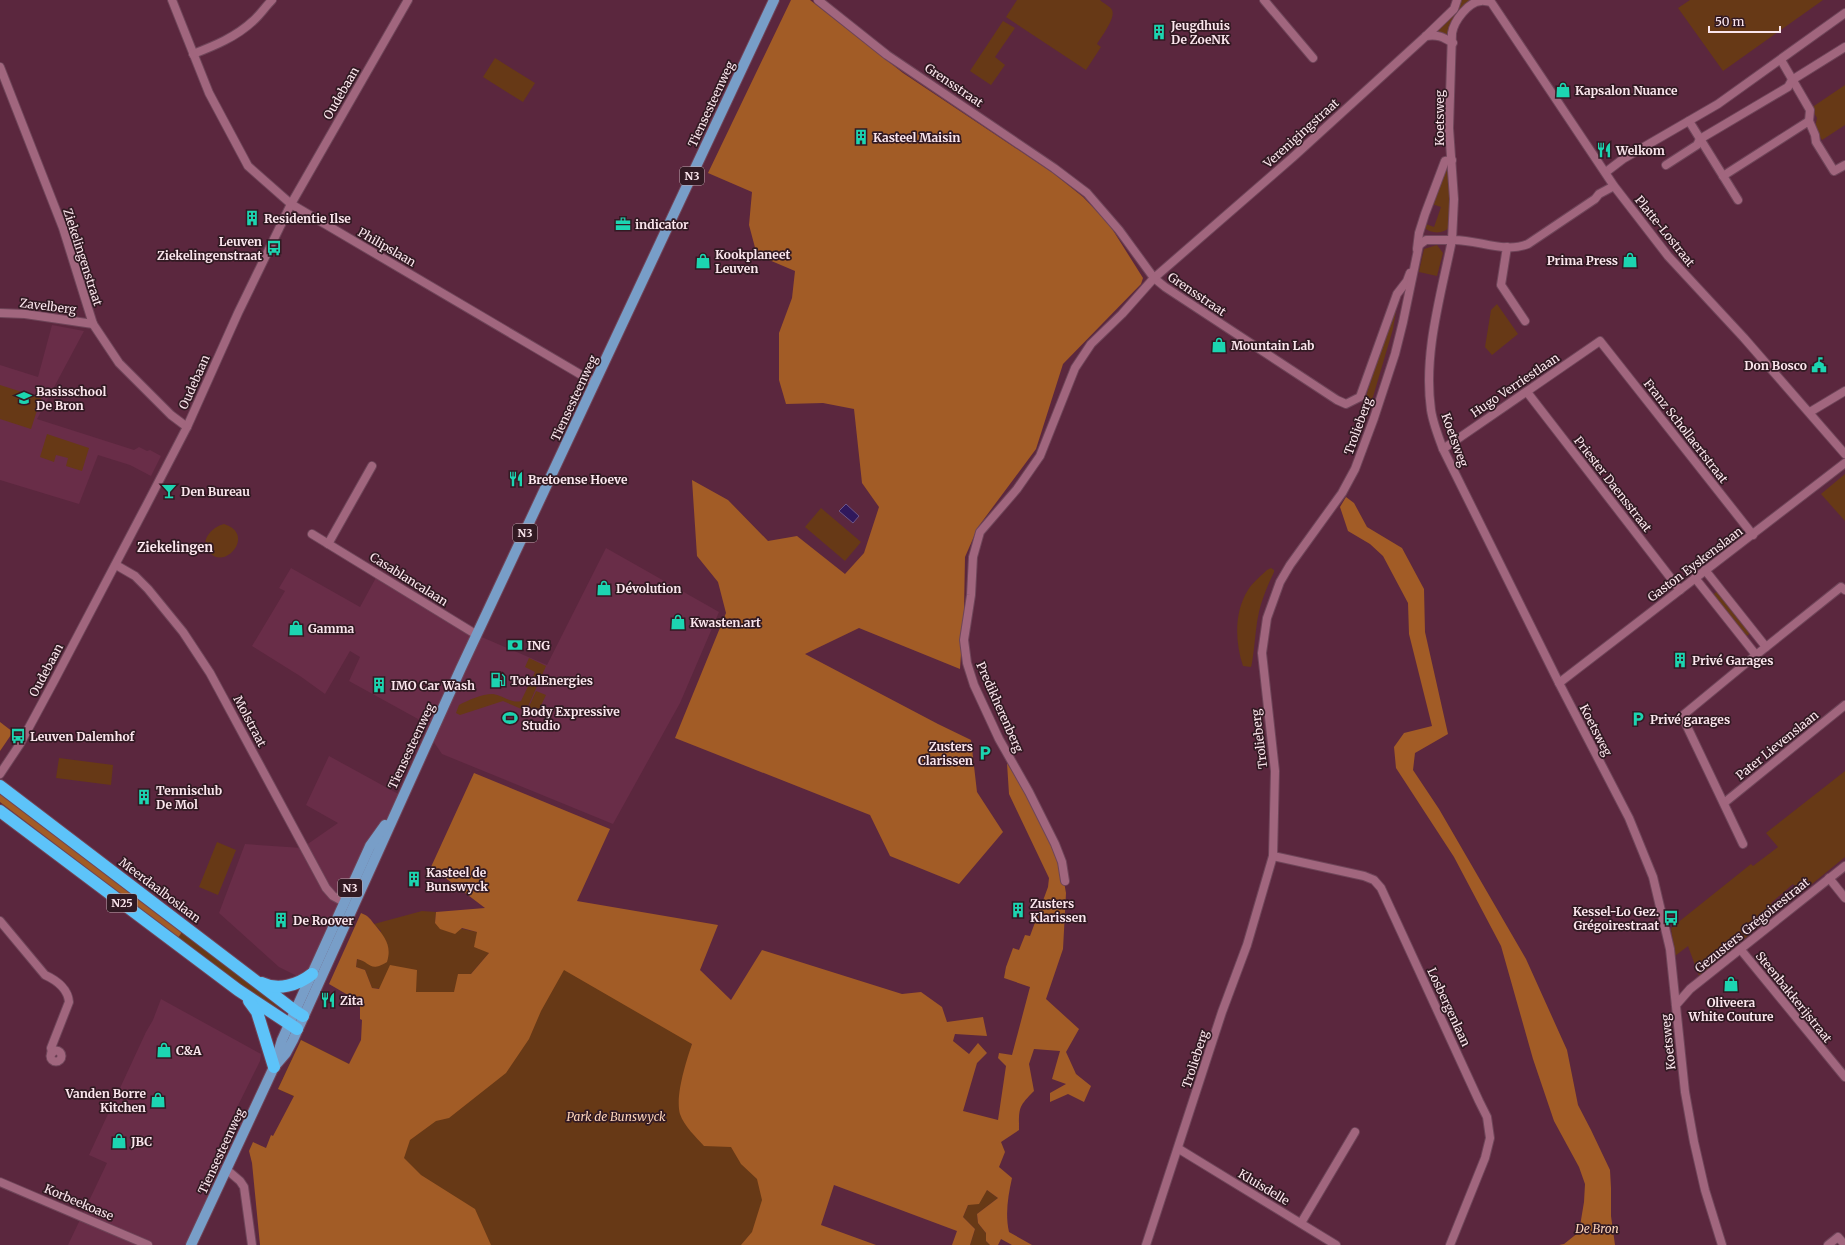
<svg xmlns="http://www.w3.org/2000/svg" width="1845" height="1245" viewBox="0 0 1845 1245" font-family="Merriweather,serif">
  <style>
    .built { fill: #692d48 }
    .green { fill: #673916 }
    .forest { fill: #a25c26 }
    .water { fill: #30185c; stroke: #6d5688 }
    .lines { fill: none; stroke-linecap: round; stroke-linejoin: round }
    .street-casing { stroke: #6f4559; stroke-width: 10 }
    .primary-casing { stroke: #6f4559; stroke-width: 12 }
    .highway-casing { stroke: #6f4559; stroke-width: 14 }
    .street { stroke: #a1667e; stroke-width: 8 }
    .primary { stroke: #789ec8; stroke-width: 10 }
    .highway { stroke: #5dc3f9; stroke-width: 12 }
    .labels { text-anchor: middle; dominant-baseline: central; stroke-width: 3.5; stroke-linejoin: round; paint-order: stroke }
    .shield { fill: #321a23; stroke: #bfa9b0; stroke-width: 1 }
    .shield-label { font-size: 11px; font-weight: bold; fill: #fbe6ed }
    .poi-label { font-size: 12px; font-weight: bold; fill: #fbe6ed; stroke: #321a23; text-anchor: start }
    .street-label { font-size: 12px; fill: #fbe6ed; stroke: #321a23 }
    .park-label { font-size: 12px; font-style: italic; fill: #fdd4ba; stroke: #321a23 }
    .neighbourhood-label { font-size: 13px; font-weight: bold; fill: #fbe6ed; stroke: #321a23 }
  </style>
  <rect width="100%" height="100%" fill="#5b273e"/>
  <g class="built">
    <path d="M52 325 84 331 37 419 134 450 139 447 147 451 150 450 161 456 151 476 130 465 98 455 79 504 0 480V365L38 377Z"/>
    <path d="M606 548 719 612 680 703 613 824 442 754 418 719 349 681 360 657 350 651 325 694 300 676 252 646 285 591 279 588 291 568 360 607 378 574 477 635 547 665Z"/>
    <path d="M329 756 402 796 317 986 279 967 219 913 245 844 302 848 338 823 306 805Z"/>
    <path d="M161 999 261 1054 260 1061 219 1144 220 1163 226 1169 191 1245H68L107 1163 89 1155 146 1032 153 1020Z"/>
  </g>
  <g class="green">
    <path d="M1017 0H1100C1104 4 1110 6 1112 10 1116 18 1101 37 1097 44L1101 47 1086 70 1006 17Z"/>
    <path d="M1457 0H1472L1456 22 1453 43 1426 36Z"/>
    <path d="M1690 0H1823L1723 71 1678 8Z"/>
    <path d="M1003 21 1015 28 995 57 1005 65 991 85 970 71Z"/>
    <path d="M495 58 535 83 523 102 483 77Z"/>
    <path d="M1845 85V125L1822 140 1815 128 1817 118 1811 108Z"/>
    <path d="M1448 164 1451 170 1450 227C1444 234 1431 234 1425 228L1426 224 1434 227 1441 207 1432 204Z"/>
    <path d="M1437 245 1443 253 1437 276 1419 272 1424 249Z"/>
    <path d="M1398 300 1393 329 1370 407 1364 405 1368 390Z"/>
    <path d="M1497 304 1518 334 1492 355 1485 347 1491 310Z"/>
    <path d="M0 385 41 398 31 429 0 419Z"/>
    <path d="M47 434 89 448 82 471 66 466 68 458 56 455 54 462 40 457Z"/>
    <path d="M1845 474V521L1821 494Z"/>
    <path d="M821 508 861 542 845 561 805 527Z"/>
    <path d="M224 524C256 534 226 570 210 553 198 541 212 527 224 524Z"/>
    <path d="M1271 568 1274 570V572C1267 587 1261 601 1258 617 1256 625 1253 664 1251 667L1243 666C1235 642 1234 612 1248 590 1253 582 1261 576 1267 570Z"/>
    <path d="M1720 589 1753 631 1743 639 1710 597Z"/>
    <path d="M529 658 546 666 526 711 503 701 460 715 456 713 459 705C469 700 481 694 493 694 502 695 512 704 521 701L535 672 525 667Z"/>
    <path d="M536 691 546 695 536 716 527 711Z"/>
    <path d="M59 758 113 765 111 785 56 778Z"/>
    <path d="M1845 771V857L1801 893 1793 884 1771 903 1777 912 1699 976 1688 946 1675 956 1671 928 1751 864 1753 866 1778 847 1766 833Z"/>
    <path d="M217 842 236 850 218 895 199 887Z"/>
    <path d="M422 911 436 912 435 923 477 932 489 953 471 974 454 992H416L372 988 365 970 356 967 357 959 364 961 381 931 374 924Z"/>
    <path d="M182 932 279 1004 276 1010 178 938Z"/>
    <path d="M557 956 664 997 809 1245H313L306 1102 278 1089 301 1040 349 1064Z"/>
    <path d="M987 1190 998 1198 977 1214 978 1223 986 1233V1241L990 1245H970L975 1229 963 1217 968 1205Z"/>
  </g>
  <g class="forest">
    <path d="M791 0H810L903 73 1053 173 1083 197 1109 224 1143 278 1141 284 1063 364 1036 449 978 527 965 557 964 610 960 669 859 628 805 654 938 724 971 740 977 792 1003 832 959 884 890 856 870 815 675 738 726 613 718 582 697 556 692 480 728 500 768 541 797 536 845 574 864 553 879 507 862 483 854 409 823 403 786 404 779 380V333L792 298 795 271 757 255 749 225 752 192 708 173Z"/>
    <path d="M1346 497 1354 503 1367 527 1402 548 1424 589 1425 632 1448 734 1415 753 1413 770 1439 809 1526 959 1567 1050 1578 1105 1591 1130 1610 1170 1611 1188V1216L1615 1245H1559L1564 1244 1579 1232 1584 1202 1585 1184 1579 1167 1554 1121 1533 1059 1501 946 1454 857 1396 768 1394 747 1404 733 1432 726 1409 634 1408 603 1383 556 1370 544 1348 531 1340 507Z"/>
    <path d="M0 722 13 732 0 751Z"/>
    <path d="M1007 763 1037 812 1061 865 1066 893 1063 949 1046 999 1079 1029 1066 1052 1076 1074 1091 1086 1084 1102 1068 1094 1050 1102V1093L1066 1084 1052 1079 1060 1051 1034 1049 1029 1064 1034 1091C1018 1107 1019 1108 1019 1130L1001 1142 1005 1152 999 1167 1012 1178C1008 1196 1005 1214 1009 1232L1032 1245H1012L1001 1239 998 1245H990L986 1241V1233L978 1223 977 1214 998 1198 987 1190 979 1204 968 1205 963 1217 975 1229 970 1245H952L957 1231 834 1185 821 1225 876 1245H741L752 1232 762 1200 757 1179 741 1164 731 1147 704 1146C696 1137 684 1126 680 1114 675 1096 686 1062 692 1044L564 970 541 1011 529 1039 506 1073 449 1118 436 1121 410 1140 404 1158 421 1175 475 1209 491 1245H260L252 1163 249 1151 253 1142 266 1148 271 1135 273 1136 294 1096 278 1089 301 1040 349 1064 361 1040 362 1020 360 1019V1002L329 984 361 913C369 916 370 919 375 925 385 937 392 946 387 962 369 973 371 962 357 959L356 967 365 970 372 988 379 989 390 965 417 970 416 992H454L458 974H471L489 953 474 947 477 932 462 928 455 934 440 929 435 923 436 912 485 908 431 867 474 773 610 829 577 901 718 925 700 970 731 1000 762 950 902 994 921 992 942 1007 947 1022 983 1017 987 1036 955 1034 953 1041 969 1054 978 1043 987 1053 977 1063 963 1111 998 1120 1006 1066 998 1058 999 1053 1012 1055 1030 987 1004 978 1006 967 1013 948 1019 950 1025 935 1030 936 1048 887 1049 878 1009 794Z"/>
    <path d="M0 791 182 932 178 938 0 802Z"/>
  </g>
  <path class="water" d="M846 504 859 516 853 523 839 511Z"/>
  <g class="lines">
    <g class="street-casing">
      <g id="street">
        <path d="M172 0 209 93 248 166 291 204 595 383"/>
        <path d="M818 0 887 55 1054 168 1087 193 1119 230 1154 278 1165 287 1337 400 1346 404 1360 397 1397 294 1407 281 1410 273"/>
        <path d="M1264 0 1313 58"/>
        <path d="M1426 36C1437 34 1443 37 1453 43"/>
        <path d="M193 54C214 46 236 37 253 21 260 15 265 7 272 0"/>
        <path d="M1781 60 1810 110 1809 121"/>
        <path d="M0 67 63 228 93 324 119 363 171 415 187 427"/>
        <path d="M1689 121 1738 200"/>
        <path d="M1666 165 1697 145 1700 139 1788 87 1792 80 1845 47"/>
        <path d="M1606 172 1623 159 1718 104 1845 13"/>
        <path d="M1723 176 1809 121 1815 135 1816 142 1834 171 1845 165"/>
        <path d="M1614 186 1599 194 1595 199 1528 244C1504 254 1477 239 1452 240L1454 199 1449 128 1452 33C1454 21 1468 2 1481 1 1484 0 1488 2 1491 2L1614 186 1668 256 1744 338 1845 454"/>
        <path d="M1419 245 1426 240H1452C1441 295 1423 354 1431 410 1433 423 1438 436 1443 449L1559 683 1629 818 1653 877 1670 949 1685 1092 1694 1142 1705 1190 1722 1245"/>
        <path d="M1507 247 1501 285 1525 321"/>
        <path d="M1417 249 1419 233 1425 214 1445 161 1452 160"/>
        <path d="M0 313 25 314 93 324"/>
        <path d="M1527 392 1680 590"/>
        <path d="M1810 412 1845 391"/>
        <path d="M1443 449 1600 341 1753 535"/>
        <path d="M312 534 477 635"/>
        <path d="M328 544 372 466"/>
        <path d="M116 565 135 576 148 589 183 632 210 673 326 888 333 896 344 902"/>
        <path d="M1705 570 1766 647"/>
        <path d="M1695 578 1756 655"/>
        <path d="M1559 683 1845 463"/>
        <path d="M0 774 20 744 54 681 146 506 187 427 238 313 291 204 408 0"/>
        <path d="M1724 803 1845 705"/>
        <path d="M1743 844 1682 716 1756 655 1841 587 1845 590"/>
        <path d="M1273 856 1364 876 1374 880 1381 888 1479 1101 1487 1117 1490 1138 1485 1158 1450 1245"/>
        <path d="M1829 878 1845 898"/>
        <path d="M1065 881 1062 862 1055 844 1029 792 999 739 974 685 967 663 964 640 971 595 973 557 980 532 1017 489 1040 456 1075 368 1091 344 1122 314 1154 278 1292 158 1426 36 1454 9 1457 0"/>
        <path d="M0 921 45 975C56 980 68 989 69 1002L51 1048 52 1053"/>
        <path d="M1741 950 1845 1077"/>
        <path d="M1676 1005 1690 989 1845 866"/>
        <circle cx="56" cy="1056" r="5.5"/>
        <path d="M1179 1149 1336 1245"/>
        <path d="M226 1169 240 1181 244 1187 252 1245"/>
        <path d="M0 1182 148 1245"/>
        <path d="M1301 1223 1355 1132"/>
        <path d="M1146 1245 1222 1012 1247 945 1273 856 1275 771 1262 653 1267 618 1280 582 1290 565 1342 493 1355 469 1374 418 1395 354 1403 322 1419 245"/>
        <path d="M1828 1245 1838 1237 1845 1245"/>
      </g>
    </g>
    <g class="primary-casing">
      <g id="primary">
        <path d="M274 1067 286 1053 293 1040 461 668 774 0"/>
        <path d="M191 1245 274 1067 282 1040 370 846 385 825"/>
      </g>
    </g>
    <g class="highway-casing">
      <g id="highway">
        <path d="M0 786 295 1011 303 1016"/>
        <path d="M0 811 238 990 297 1029"/>
        <path d="M262 983C278 991 298 985 312 974"/>
        <path d="M249 1001 257 1012 274 1067"/>
      </g>
    </g>
    <use href="#street" class="street"/>
    <use href="#primary" class="primary"/>
    <use href="#highway" class="highway"/>
  </g>
  <defs>
    <g id="building-bare" transform="scale(1.2)"><path d="M-4-6H4V6H1V3H-1V6H-4ZM-2.5-4.3h1.7v1.8h-1.7ZM.8-4.3h1.7v1.8H.8ZM-2.5-1h1.7V.8h-1.7ZM.8-1h1.7V.8H.8Z" fill="#1cd5b1" stroke="#321a23" stroke-width="2.5" paint-order="stroke"/></g>
    <g id="shop-bare" transform="scale(1.2)"><path d="M-5-2.5h2.3a2.7 3.5 0 0 1 5.4 0H5L5.5 6h-11ZM-1.5-2.5h3a1.5 2.3 0 0 0-3 0Z" fill="#1cd5b1" stroke="#321a23" stroke-width="2.5" paint-order="stroke"/></g>
    <g id="restaurant-bare" transform="scale(1.2)"><path d="M-5-6h1v4h1v-4h1v4h1v-4h1v5L-1.5 .5V6h-2V.5L-5-1ZM5-6V6H3V1.5H1.5Q1.5-4 5-6Z" fill="#1cd5b1" stroke="#321a23" stroke-width="2.5" paint-order="stroke"/></g>
    <g id="office-bare" transform="scale(1.2)"><path d="M-6-3h4V-5.5h4V-3h4V5H-6ZM-1-4.5V-3h2v-1.5ZM-6 0V1H6V0Z" fill="#1cd5b1" stroke="#321a23" stroke-width="2.5" paint-order="stroke"/></g>
    <g id="bus-bare" transform="scale(1.2)"><path d="M-5-6H5V4H4V6H2V4H-2V6H-4V4H-5ZM-3.5-4V0h7V-4ZM-3.5 1.2v1.5H-2V1.2ZM2 1.2v1.5H3.5V1.2Z" fill="#1cd5b1" stroke="#321a23" stroke-width="2.5" paint-order="stroke"/></g>
    <g id="civic-bare" transform="scale(1.2)"><path d="M-.6-6.5H3V-4.5H.6V-3L4-1V1h2V6H-6V1h2V-1L-.6-3ZM-1.2 2.5V6h2.4V2.5Z" fill="#1cd5b1" stroke="#321a23" stroke-width="2.5" paint-order="stroke"/></g>
    <g id="school-bare" transform="scale(1.2)"><path d="M0-5L7-2L0 1L-7-2ZM-4 1L0 2.5L4 1V4Q0 6-4 4Z" fill="#1cd5b1" stroke="#321a23" stroke-width="2.5" paint-order="stroke"/></g>
    <g id="bar-bare" transform="scale(1.2)"><path d="M-6-5H6L.8 .8V4.5H3.5V6h-7V4.5H-.8V.8Z" fill="#1cd5b1" stroke="#321a23" stroke-width="2.5" paint-order="stroke"/></g>
    <g id="bank-bare" transform="scale(1.2)"><path d="M-6-4H6V4H-6ZM0-2.3a2.3 2.3 0 1 0 0 4.6a2.3 2.3 0 1 0 0-4.6Z" fill="#1cd5b1" stroke="#321a23" stroke-width="2.5" paint-order="stroke"/></g>
    <g id="fuel-bare" transform="scale(1.2)"><path d="M-5.5-6h7V0h2V4h1.3V-2.5L3-4.5l.8-.8L6-3V5H2.5V1h-1V6h-7ZM-4.2-4.7v3.2H.2V-4.7Z" fill="#1cd5b1" stroke="#321a23" stroke-width="2.5" paint-order="stroke"/></g>
    <g id="stadium-bare" transform="scale(1.2)"><path d="M0-5a6.5 5 0 1 0 0 10a6.5 5 0 1 0 0-10ZM-3.5-1.8h7v3.6h-7Z" fill="#1cd5b1" stroke="#321a23" stroke-width="2.5" paint-order="stroke"/></g>
    <g id="parking-bare" transform="scale(1.2)"><path d="M-3.5-5.5H1a3.5 3.5 0 0 1 0 7H-1V5.5H-3.5ZM-1-3.4V-.6H.8a1.4 1.4 0 0 0 0-2.8Z" fill="#1cd5b1" stroke="#321a23" stroke-width="2.5" paint-order="stroke"/></g>
  </defs>
  <g fill-rule="evenodd">
    <use href="#building-bare" x="1159" y="32"/>
    <use href="#shop-bare" x="1563" y="90"/>
    <use href="#building-bare" x="861" y="137"/>
    <use href="#restaurant-bare" x="1604" y="150"/>
    <use href="#building-bare" x="252" y="218"/>
    <use href="#office-bare" x="623" y="224"/>
    <use href="#bus-bare" x="274" y="248"/>
    <use href="#shop-bare" x="1630" y="260"/>
    <use href="#shop-bare" x="703" y="261"/>
    <use href="#shop-bare" x="1219" y="345"/>
    <use href="#civic-bare" x="1819" y="365"/>
    <use href="#school-bare" x="24" y="398"/>
    <use href="#restaurant-bare" x="516" y="479"/>
    <use href="#bar-bare" x="169" y="491"/>
    <use href="#shop-bare" x="604" y="588"/>
    <use href="#shop-bare" x="678" y="622"/>
    <use href="#shop-bare" x="296" y="628"/>
    <use href="#bank-bare" x="515" y="645"/>
    <use href="#building-bare" x="1680" y="660"/>
    <use href="#fuel-bare" x="498" y="680"/>
    <use href="#building-bare" x="379" y="685"/>
    <use href="#stadium-bare" x="510" y="718"/>
    <use href="#parking-bare" x="1638" y="719"/>
    <use href="#bus-bare" x="18" y="736"/>
    <use href="#parking-bare" x="985" y="753"/>
    <use href="#building-bare" x="144" y="797"/>
    <use href="#building-bare" x="414" y="879"/>
    <use href="#building-bare" x="1018" y="910"/>
    <use href="#bus-bare" x="1671" y="918"/>
    <use href="#building-bare" x="281" y="920"/>
    <use href="#shop-bare" x="1731" y="984"/>
    <use href="#restaurant-bare" x="328" y="1000"/>
    <use href="#shop-bare" x="164" y="1050"/>
    <use href="#shop-bare" x="158" y="1100"/>
    <use href="#shop-bare" x="119" y="1141"/>
  </g>
  <g class="labels">
    <g class="shield">
      <rect x="680" y="167" width="24" height="18" rx="3"/>
      <rect x="513" y="524" width="24" height="18" rx="3"/>
      <rect x="338" y="879" width="24" height="18" rx="3"/>
      <rect x="107" y="894" width="30" height="18" rx="3"/>
    </g>
    <g class="shield-label">
      <text x="692" y="176">N3</text>
      <text x="525" y="533">N3</text>
      <text x="350" y="888">N3</text>
      <text x="122" y="903">N25</text>
    </g>
    <g class="poi-label">
      <text x="1171" y="25">Jeugdhuis<tspan x="1171" dy="14">De ZoeNK</tspan></text>
      <text x="1575" y="90">Kapsalon Nuance</text>
      <text x="873" y="137">Kasteel Maisin</text>
      <text x="1616" y="150">Welkom</text>
      <text x="264" y="218">Residentie Ilse</text>
      <text x="635" y="224">indicator</text>
      <text x="262" y="241" text-anchor="end">Leuven<tspan x="262" dy="14">Ziekelingenstraat</tspan></text>
      <text x="715" y="254">Kookplaneet<tspan x="715" dy="14">Leuven</tspan></text>
      <text x="1618" y="260" text-anchor="end">Prima Press</text>
      <text x="1231" y="345">Mountain Lab</text>
      <text x="1807" y="365" text-anchor="end">Don Bosco</text>
      <text x="36" y="391">Basisschool<tspan x="36" dy="14">De Bron</tspan></text>
      <text x="528" y="479">Bretoense Hoeve</text>
      <text x="181" y="491">Den Bureau</text>
      <text x="616" y="588">Dévolution</text>
      <text x="690" y="622">Kwasten.art</text>
      <text x="308" y="628">Gamma</text>
      <text x="527" y="645">ING</text>
      <text x="1692" y="660">Privé Garages</text>
      <text x="510" y="680">TotalEnergies</text>
      <text x="391" y="685">IMO Car Wash</text>
      <text x="522" y="711">Body Expressive<tspan x="522" dy="14">Studio</tspan></text>
      <text x="1650" y="719">Privé garages</text>
      <text x="30" y="736">Leuven Dalemhof</text>
      <text x="973" y="746" text-anchor="end">Zusters<tspan x="973" dy="14">Clarissen</tspan></text>
      <text x="156" y="790">Tennisclub<tspan x="156" dy="14">De Mol</tspan></text>
      <text x="426" y="872">Kasteel de<tspan x="426" dy="14">Bunswyck</tspan></text>
      <text x="1030" y="903">Zusters<tspan x="1030" dy="14">Klarissen</tspan></text>
      <text x="1659" y="911" text-anchor="end">Kessel-Lo Gez.<tspan x="1659" dy="14">Grégoirestraat</tspan></text>
      <text x="293" y="920">De Roover</text>
      <text x="340" y="1000">Zita</text>
      <text x="1731" y="1002" text-anchor="middle">Oliveera<tspan x="1731" dy="14">White Couture</tspan></text>
      <text x="176" y="1050">C&amp;A</text>
      <text x="146" y="1093" text-anchor="end">Vanden Borre<tspan x="146" dy="14">Kitchen</tspan></text>
      <text x="131" y="1141">JBC</text>
    </g>
    <g class="street-label">
      <text transform="translate(954 85) rotate(34)">Grensstraat</text>
      <text transform="translate(341 93) rotate(-60)">Oudebaan</text>
      <text transform="translate(711 104) rotate(-65)">Tiensesteenweg</text>
      <text transform="translate(1439 118) rotate(-90)">Koetsweg</text>
      <text transform="translate(1301 133) rotate(-42)">Verenigingstraat</text>
      <text transform="translate(1665 231) rotate(51)">Platte-Lostraat</text>
      <text transform="translate(387 247) rotate(30)">Philipslaan</text>
      <text transform="translate(83 257) rotate(72)">Ziekelingenstraat</text>
      <text transform="translate(1197 294) rotate(34)">Grensstraat</text>
      <text transform="translate(48 306) rotate(7)">Zavelberg</text>
      <text transform="translate(194 382) rotate(-66)">Oudebaan</text>
      <text transform="translate(1515 385) rotate(-34)">Hugo Verriestlaan</text>
      <text transform="translate(574 398) rotate(-65)">Tiensesteenweg</text>
      <text transform="translate(1358 426) rotate(-70)">Trolieberg</text>
      <text transform="translate(1686 431) rotate(52)">Franz Schollaertstraat</text>
      <text transform="translate(1455 440) rotate(70)">Koetsweg</text>
      <text transform="translate(1613 484) rotate(52)">Priester Daensstraat</text>
      <text transform="translate(1695 564) rotate(-37)">Gaston Eyskenslaan</text>
      <text transform="translate(409 579) rotate(32)">Casablancalaan</text>
      <text transform="translate(46 670) rotate(-62)">Oudebaan</text>
      <text transform="translate(1000 707) rotate(66)">Predikherenberg</text>
      <text transform="translate(250 721) rotate(62)">Molstraat</text>
      <text transform="translate(1596 730) rotate(63)">Koetsweg</text>
      <text transform="translate(1259 739) rotate(-97)">Trolieberg</text>
      <text transform="translate(1777 745) rotate(-39)">Pater Lievenslaan</text>
      <text transform="translate(411 746) rotate(-65)">Tiensesteenweg</text>
      <text transform="translate(160 890) rotate(37)">Meerdaalboslaan</text>
      <text transform="translate(1752 925) rotate(-39)">Gezusters Grégoirestraat</text>
      <text transform="translate(1794 997) rotate(51)">Steenbakkerijstraat</text>
      <text transform="translate(1449 1007) rotate(65)">Losbergenlaan</text>
      <text transform="translate(1668 1042) rotate(-96)">Koetsweg</text>
      <text transform="translate(1195 1059) rotate(-72)">Trolieberg</text>
      <text transform="translate(221 1151) rotate(-65)">Tiensesteenweg</text>
      <text transform="translate(1264 1187) rotate(31)">Kluisdelle</text>
      <text transform="translate(79 1202) rotate(23)">Korbeekoase</text>
    </g>
    <g class="park-label">
      <text x="616" y="1116">Park de Bunswyck</text>
      <text x="1597" y="1228">De Bron</text>
    </g>
    <g class="neighbourhood-label">
      <text x="175" y="547">Ziekelingen</text>
    </g>
  </g>
  <path d="M1709 26v6h71v-6" fill="none" stroke="#fbe6ed" stroke-width="2"/>
  <text x="1715" y="26" font-size="12" fill="#fbe6ed" stroke="#321a23" stroke-width="3" paint-order="stroke">50 m</text>
</svg>
